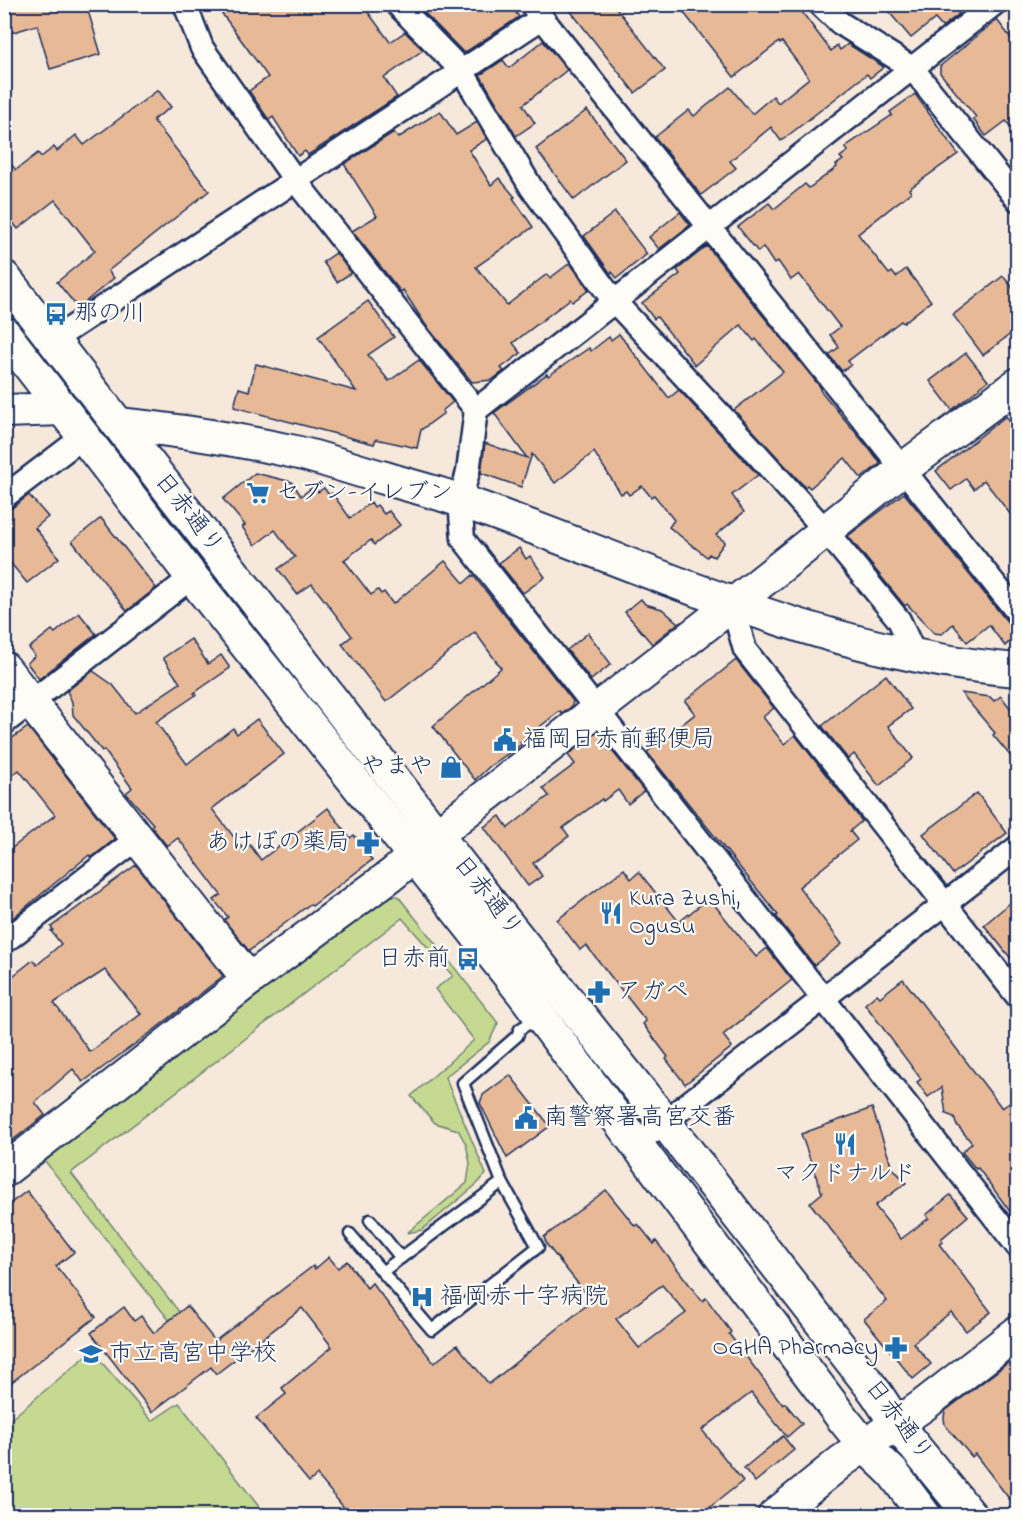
<svg xmlns="http://www.w3.org/2000/svg" width="1022" height="1520" viewBox="0 0 1022 1520" font-family="'Indie Flower','Klee One',sans-serif">
  <style>
    .green { fill: #c5da90; stroke: #708477; stroke-width: 1.5 }
    .building { fill: #e7b997; stroke: #1b2f5e; stroke-width: 1.5; fill-rule: evenodd }
    .lines { fill: none; stroke-linecap: round; stroke-linejoin: round }
    .lane-casing { stroke: #1b2f5e; stroke-width: 15 }
    .street-casing { stroke: #1b2f5e; stroke-width: 27 }
    .secondary-casing { stroke: #1b2f5e; stroke-width: 36 }
    .lane { stroke: #fdfcf7; stroke-width: 10 }
    .street { stroke: #fdfcf7; stroke-width: 22 }
    .secondary { stroke: #fdfcf7; stroke-width: 32 }
    .labels { text-anchor: middle; dominant-baseline: central; stroke-width: 4.5; stroke-linejoin: round; paint-order: stroke }
    .poi-label { font-size: 24px; fill: #1b2f5e; stroke: #fdfcf7; text-anchor: start }
    .street-label { font-size: 24px; fill: #1b2f5e; stroke: #fdfcf7 }
  </style>
  <rect width="100%" height="100%" fill="#f6e8da"/>
  <filter id="ink" filterUnits="userSpaceOnUse"><feTurbulence type="fractalNoise" baseFrequency=".0167" numOctaves="2"/><feDisplacementMap in="SourceGraphic" scale="12" xChannelSelector="R" yChannelSelector="G"/><feConvolveMatrix kernelMatrix="1 2 1 2 8 2 1 2 1" color-interpolation-filters="sRGB"/></filter>
  <g filter="url(#ink)">
    <g class="green">
      <path d="M382 896H398L498 1023 489 1042 445 1077 486 1174 477 1184 422 1230 407 1233 467 1183 470 1163 466 1144 458 1130 435 1123 411 1096 474 1040 435 989 453 976 402 918 71 1173 180 1313 169 1320 41 1156Z"/>
      <path d="M92 1351 152 1421 179 1403 263 1512 259 1516 5 1515V1424Z"/>
    </g>
    <g class="building">
      <path d="M4 4H86L101 54 50 69 37 25 4 35Z"/>
      <path d="M215 4H362L390 42 405 32 423 50 384 78 397 97 308 155 305 151 298 156 273 117 269 120 249 91 268 77Z"/>
      <path d="M416 4H510L519 17 464 53Z"/>
      <path d="M565 4H613L665 70 635 93Z"/>
      <path d="M677 4H796L831 51 837 45 840 50 848 44 884 67 870 78 867 74 781 141 771 127 730 161 736 168 701 195 655 137 689 110 694 116 730 87 752 114 773 96 778 103 809 78 782 42 780 44 779 42 734 77Z"/>
      <path d="M898 4H953L951 6 959 14 942 27 935 19 911 38 889 12Z"/>
      <path d="M997 20 1017 46V135L1006 121 986 136 973 119 976 117 940 73V66Z"/>
      <path d="M543 41 567 70 523 105 535 123 516 136 480 75 503 60 509 68Z"/>
      <path d="M158 90 171 107 153 120 209 191 108 271 114 278 78 308 57 282 95 251 55 200 18 229 4 211V156L16 170 38 153 41 157 54 147 57 151 76 135 84 145Z"/>
      <path d="M915 94 958 154 909 189 911 192 858 234 889 274 892 272 896 277 906 269 931 301 903 323 901 321 848 361 851 365 842 371 829 355 839 347 830 335 840 327 799 274 791 280 778 261 774 264 763 247 758 252 738 227 769 203 774 209 805 184 809 188 837 167 836 165 843 160 840 157 848 151 845 147 892 115 890 112Z"/>
      <path d="M587 110 626 160 574 200 536 149Z"/>
      <path d="M440 111 456 135 477 122 487 139 469 150 491 185 499 178 515 197 513 198 533 227 476 267 507 305 547 274 550 278 570 263 589 290 572 302 570 299 513 343 521 353 501 368 504 371 492 380 472 382 425 324 403 290 401 292 352 231 377 216 344 164 394 132 398 138Z"/>
      <path d="M615 212 647 254 617 278 612 272 611 274 584 236Z"/>
      <path d="M680 212 690 225 659 249 649 237Z"/>
      <path d="M707 246 821 388 820 390 881 463 861 478 845 458 810 488 807 485 805 487 734 410 783 372 756 339 754 341 741 325 695 365 657 317 654 319 642 303 680 274 677 270Z"/>
      <path d="M336 253 351 273 337 282 323 262Z"/>
      <path d="M1003 276 1017 293V329L983 355 953 315Z"/>
      <path d="M368 301 394 337 368 355 389 381 419 360 453 402 442 411 444 413 421 430 417 448 376 439 374 444 234 407 239 388 249 391 256 364 356 391 318 337Z"/>
      <path d="M619 334 669 398 679 390 758 475 732 495 744 512 716 535 725 542 714 557 709 554 707 557 669 527 674 520 654 495 651 497 642 486 629 495 626 491 621 494 594 452 555 483 532 454 521 487 481 473 485 443 527 458 494 413 547 374 548 376 589 348 591 351 609 337 611 340Z"/>
      <path d="M966 353 988 381 952 410 930 381Z"/>
      <path d="M1006 416 1017 432V523L984 480 974 489 966 479 951 490 936 471Z"/>
      <path d="M255 473 292 482 301 496 314 486 318 492 324 488 329 495 332 493 350 518 371 502 374 507 377 505 384 514 389 511 400 525 374 545 371 540 344 560 371 595 378 590 381 594 384 592 393 604 445 561 464 583 473 575 573 701 572 706 562 714 560 711 520 742 522 744 490 766 475 780 433 726 501 668 475 632 386 702 342 644 352 636 312 584 297 594 278 569 295 557 275 530 255 545 242 527 245 525 223 499Z"/>
      <path d="M904 493 1017 634 1005 646 989 625 967 642 953 624 942 634 934 633 907 604 905 606 848 536Z"/>
      <path d="M29 495 48 517 35 528 59 558 27 583 4 555V510L12 508Z"/>
      <path d="M101 518 156 588 127 611 72 541Z"/>
      <path d="M519 548 526 559 530 556 545 577 523 593 499 563Z"/>
      <path d="M641 599 645 604 662 609 678 623 652 644 625 612Z"/>
      <path d="M79 613 96 634 39 679 27 663 35 656 29 648 52 630 55 633Z"/>
      <path d="M588 633 611 664 591 680 567 650Z"/>
      <path d="M191 639 208 664 221 655 230 668 194 693 196 695 156 722 187 764 233 728 237 734 257 719 284 754 212 809 244 850 250 845 261 860 328 808 350 838 354 835 372 860 312 906 310 904 249 951 224 920 228 917 214 900 221 895 178 838 167 846 151 826 153 824 126 793 132 788 104 750 102 751 73 715 72 702 67 691 93 671 113 685 135 713 180 683 163 658Z"/>
      <path d="M736 660 774 708 763 717 784 744 795 735 862 821 850 831 857 840 799 887 842 944 814 965 776 916 778 915 647 752 695 714 685 701Z"/>
      <path d="M886 675 911 709 888 726 913 758 879 786 854 754 848 759 822 726Z"/>
      <path d="M961 693 990 697 994 701 1001 696 1017 717V764L993 735 995 733Z"/>
      <path d="M28 727 115 839 91 858 89 855 4 925V854L55 815 19 770 4 781V744Z"/>
      <path d="M597 732 644 791 628 804 618 790 603 801 602 799 563 828 569 836 533 863 542 876 528 886 484 827 500 816 508 828 546 798 549 796 543 788 575 764 568 755Z"/>
      <path d="M977 793 1007 833 953 874 923 834Z"/>
      <path d="M136 865 223 976 154 1030 83 1082 73 1069 35 1102 45 1115 4 1147V983L33 960 37 965 61 944 51 931 53 930 51 927ZM105 970 141 1014 90 1052 54 1003Z"/>
      <path d="M624 869 631 879 639 872 679 922 709 898 756 957 767 948 792 980 723 1035 732 1047 685 1084 666 1059 668 1057 643 1024 646 1021 586 945 580 950 557 920Z"/>
      <path d="M1017 897V966L984 925Z"/>
      <path d="M903 979 1002 1108 1017 1098V1221L978 1168 976 1169 962 1152 972 1143 956 1124 954 1117 946 1114 942 1087 928 1097 917 1082 921 1079 865 1004 877 994 880 997Z"/>
      <path d="M510 1075 550 1126 507 1158 480 1103 483 1095Z"/>
      <path d="M872 1108 892 1167 906 1183 875 1206 901 1239 929 1218 926 1215 950 1195 968 1216 941 1239 943 1242 939 1244 991 1312 966 1331 951 1312 913 1343 931 1364 913 1379 864 1319 887 1301 810 1203 822 1193 801 1134Z"/>
      <path d="M606 1190 635 1226 638 1224 654 1244 656 1241 702 1301 706 1298 731 1332 729 1334 783 1405 785 1403 802 1424 787 1437 751 1393 702 1430 743 1481 700 1515H350L317 1475 309 1482 256 1418 286 1394 282 1388 332 1347 302 1308 216 1374 211 1367 152 1412 91 1333 124 1307 134 1321 141 1316 154 1333 187 1306 215 1341 313 1266 315 1269 329 1257 338 1268 347 1261 367 1288 372 1283 434 1363 457 1345 489 1384 592 1301 547 1245 544 1237ZM662 1285 686 1313 639 1348 616 1319Z"/>
      <path d="M27 1191 74 1252 56 1266 96 1317 4 1388V1208Z"/>
      <path d="M1017 1356V1509L975 1454 972 1457 945 1425 944 1418 945 1411Z"/>
      <path d="M783 1436 794 1450 755 1482 744 1468Z"/>
    </g>
    <g class="lines">
      <g class="lane-casing">
        <g id="lane">
          <path d="M502 1182 463 1083 517 1036 520 1029 539 1017"/>
          <path d="M370 1220 401 1258"/>
          <path d="M350 1234 432 1330 538 1247 502 1182 382 1272"/>
        </g>
      </g>
      <g class="street-casing">
        <g id="street">
          <path d="M185 4 202 48 295 180 476 410"/>
          <path d="M397 4 462 71 531 187 613 300 757 454 826 531 899 620 915 655"/>
          <path d="M531 4 1018 613"/>
          <path d="M820 4 840 23 912 68 1018 200"/>
          <path d="M994 4 476 410 468 472 460 501 463 539 1018 1247"/>
          <path d="M53 340 542 18"/>
          <path d="M4 497 83 437"/>
          <path d="M732 604 745 650 1018 997"/>
          <path d="M4 723 192 577"/>
          <path d="M4 942 138 838"/>
          <path d="M636 1144 1018 847"/>
        </g>
      </g>
      <g class="secondary-casing">
        <g id="secondary">
          <path d="M4 277 461 866 664 1121 876 1393 897 1425 971 1516"/>
          <path d="M4 333 192 577 522 992 843 1419 865 1446 893 1473 925 1516"/>
          <path d="M4 411 63 409"/>
          <path d="M118 424C178 430 236 439 295 452 325 459 355 470 385 478 410 486 436 492 461 501 644 565 822 655 1018 670"/>
          <path d="M4 668 249 980"/>
          <path d="M4 1171 249 980 394 873 455 820 755 587 904 468 1018 384"/>
          <path d="M774 1516 842 1461 921 1407 1018 1332"/>
        </g>
      </g>
      <use href="#lane" class="lane"/>
      <use href="#street" class="street"/>
      <use href="#secondary" class="secondary"/>
    </g>
  </g>
  <defs>
    <g id="bus-bare" transform="scale(1.8)"><path d="M-5-6H5V4H4V6H2V4H-2V6H-4V4H-5ZM-3.5-4V0h7V-4ZM-3.5 1.2v1.5H-2V1.2ZM2 1.2v1.5H3.5V1.2Z" fill="#1f6fb2" stroke="#fdfcf7" stroke-width="2.5" paint-order="stroke"/></g>
    <g id="supermarket-bare" transform="scale(1.8)"><path d="M-6-5.5h2.5l.6 2H6L4.5 2H-2.5L-4.4-4H-6ZM-1.5 3.2a1.3 1.3 0 1 0 .1 0ZM3 3.2a1.3 1.3 0 1 0 .1 0Z" fill="#1f6fb2" stroke="#fdfcf7" stroke-width="2.5" paint-order="stroke"/></g>
    <g id="civic-bare" transform="scale(1.8)"><path d="M-.6-6.5H3V-4.5H.6V-3L4-1V1h2V6H-6V1h2V-1L-.6-3ZM-1.2 2.5V6h2.4V2.5Z" fill="#1f6fb2" stroke="#fdfcf7" stroke-width="2.5" paint-order="stroke"/></g>
    <g id="shop-bare" transform="scale(1.8)"><path d="M-5-2.5h2.3a2.7 3.5 0 0 1 5.4 0H5L5.5 6h-11ZM-1.5-2.5h3a1.5 2.3 0 0 0-3 0Z" fill="#1f6fb2" stroke="#fdfcf7" stroke-width="2.5" paint-order="stroke"/></g>
    <g id="pharmacy-bare" transform="scale(1.8)"><path d="M-2-6h4v4h4v4h-4v4h-4v-4h-4v-4h4Z" fill="#1f6fb2" stroke="#fdfcf7" stroke-width="2.5" paint-order="stroke"/></g>
    <g id="restaurant-bare" transform="scale(1.8)"><path d="M-5-6h1v4h1v-4h1v4h1v-4h1v5L-1.5 .5V6h-2V.5L-5-1ZM5-6V6H3V1.5H1.5Q1.5-4 5-6Z" fill="#1f6fb2" stroke="#fdfcf7" stroke-width="2.5" paint-order="stroke"/></g>
    <g id="hospital-bare" transform="scale(1.8)"><path d="M-5-5h3v3.5h4V-5h3V5h-3V1.5h-4V5h-3Z" fill="#1f6fb2" stroke="#fdfcf7" stroke-width="2.5" paint-order="stroke"/></g>
    <g id="school-bare" transform="scale(1.8)"><path d="M0-5L7-2L0 1L-7-2ZM-4 1L0 2.5L4 1V4Q0 6-4 4Z" fill="#1f6fb2" stroke="#fdfcf7" stroke-width="2.5" paint-order="stroke"/></g>
  </defs>
  <g fill-rule="evenodd">
    <use href="#bus-bare" x="56" y="314"/>
    <use href="#supermarket-bare" x="258" y="493"/>
    <use href="#civic-bare" x="505" y="740"/>
    <use href="#shop-bare" x="451" y="767"/>
    <use href="#pharmacy-bare" x="368" y="843"/>
    <use href="#restaurant-bare" x="611" y="913"/>
    <use href="#bus-bare" x="468" y="959"/>
    <use href="#pharmacy-bare" x="599" y="992"/>
    <use href="#civic-bare" x="526" y="1118"/>
    <use href="#restaurant-bare" x="845" y="1144"/>
    <use href="#hospital-bare" x="422" y="1297"/>
    <use href="#pharmacy-bare" x="896" y="1348"/>
    <use href="#school-bare" x="91" y="1354"/>
  </g>
  <g class="labels">
    <g class="poi-label">
      <text x="74" y="314">那の川</text>
      <text x="276" y="493">セブン-イレブン</text>
      <text x="523" y="740">福岡日赤前郵便局</text>
      <text x="433" y="767" text-anchor="end">やまや</text>
      <text x="350" y="843" text-anchor="end">あけぼの薬局</text>
      <text x="629" y="899">Kura Zushi,<tspan x="629" dy="28">Ogusu</tspan></text>
      <text x="450" y="959" text-anchor="end">日赤前</text>
      <text x="617" y="992">アガペ</text>
      <text x="544" y="1118">南警察署高宮交番</text>
      <text x="845" y="1174" text-anchor="middle">マクドナルド</text>
      <text x="440" y="1297">福岡赤十字病院</text>
      <text x="878" y="1348" text-anchor="end">OGHA Pharmacy</text>
      <text x="109" y="1354">市立高宮中学校</text>
    </g>
    <g class="street-label">
      <text transform="translate(188 514) rotate(52)">日赤通り</text>
      <text transform="translate(487 897) rotate(52)">日赤通り</text>
      <text transform="translate(898 1421) rotate(53)">日赤通り</text>
    </g>
  </g>
  <rect width="1022" height="1520" fill="none" stroke="#fdfcf7" stroke-width="24"/>
  <rect x="12" y="12" width="998" height="1496" fill="none" stroke="#1b2f5e" stroke-width="2" filter="url(#ink)"/>
</svg>
